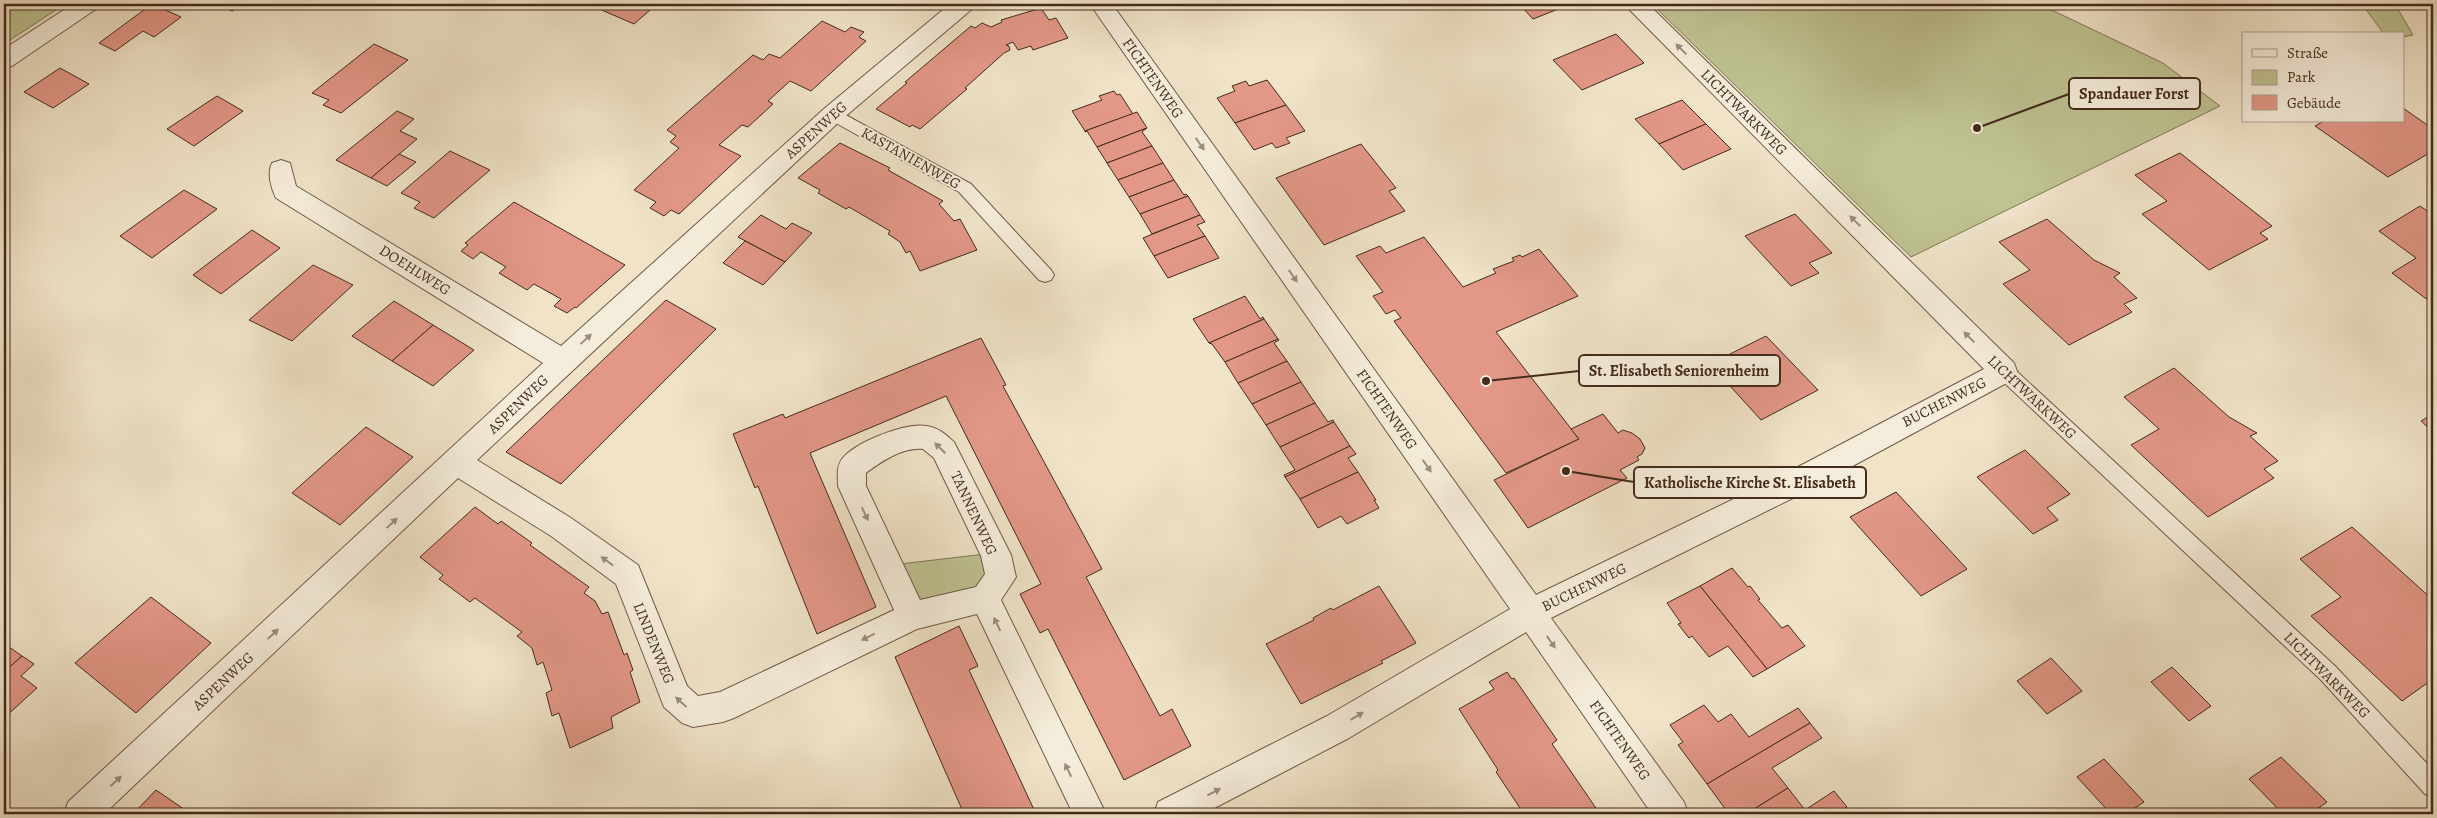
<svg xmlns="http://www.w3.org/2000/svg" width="2437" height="818" viewBox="0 0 2437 818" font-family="Alegreya,serif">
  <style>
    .green { fill: #bfc292; stroke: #827657 }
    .building { fill: #e29787; stroke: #442b1c }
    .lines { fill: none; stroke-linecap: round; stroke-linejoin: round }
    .service-casing { stroke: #6f5947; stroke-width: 2 }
    .minor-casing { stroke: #6f5947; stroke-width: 2 }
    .service { fill: #f5eddb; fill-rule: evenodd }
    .minor { fill: #f5eddb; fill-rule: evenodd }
    .oneway { fill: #9c8c7c }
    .labels { text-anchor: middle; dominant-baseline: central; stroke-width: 4; stroke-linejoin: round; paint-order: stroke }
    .street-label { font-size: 15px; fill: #442b1c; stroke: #f5eddb }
    .leader { fill: none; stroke: #442b1c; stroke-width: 2 }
    .callout-dot { fill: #442b1c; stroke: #f5eddb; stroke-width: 2 }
    .callout { fill: #f5eddb; stroke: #442b1c; stroke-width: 2 }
    .callout-label { font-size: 16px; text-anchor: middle; font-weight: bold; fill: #442b1c }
  </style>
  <rect width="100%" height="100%" fill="#f0e3c8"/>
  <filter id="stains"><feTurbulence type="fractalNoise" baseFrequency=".004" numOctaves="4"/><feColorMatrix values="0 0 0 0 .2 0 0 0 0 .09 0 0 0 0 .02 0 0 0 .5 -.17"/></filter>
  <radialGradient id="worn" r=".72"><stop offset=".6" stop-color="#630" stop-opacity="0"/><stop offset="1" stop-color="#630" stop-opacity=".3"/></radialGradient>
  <g class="green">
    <path d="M4 4H65L4 44Z"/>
    <path d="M1652 4H2039L2163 63 2220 106 1911 257Z"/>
    <path d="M2362 4H2395L2413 35 2403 37V34H2384Z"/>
    <path d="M985 554 995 577 972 590 919 601 900 564Z"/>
  </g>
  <g class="building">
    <path d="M152 4 181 17 154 37 143 31 115 51 99 43Z"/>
    <path d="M228 4H242L232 11 224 7Z"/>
    <path d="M603 4H657L634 24 597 8Z"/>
    <path d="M1519 4H1571L1533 19Z"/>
    <path d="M1041 8 1049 20 1056 18 1068 38 1033 50 1031 46 1018 50 1013 42 1006 45 1009 46 1010 50 1004 53 965 88 967 89 920 129 912 125 910 127 876 109 907 83 905 82 971 26 975 28 982 23 991 27 1002 22 1001 20Z"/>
    <path d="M822 21 845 32 851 27 864 32 859 37 866 41 811 91 790 81 768 101 773 104 748 127 742 125 719 145 741 156 679 214 671 210 664 216 650 208 656 202 634 190 679 148 670 142 676 136 667 130 753 55 763 60 769 54 780 58Z"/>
    <path d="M1616 34 1644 63 1582 90 1553 60Z"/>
    <path d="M374 44 408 60 341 113 323 105 329 100 312 93Z"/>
    <path d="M60 68 89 84 53 108 24 92Z"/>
    <path d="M1267 80 1286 105 1235 123 1217 98 1235 91 1232 86 1246 81 1249 86Z"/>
    <path d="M1114 91 1117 95 1120 94 1133 114 1085 131 1072 111 1102 100 1099 96Z"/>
    <path d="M217 96 243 111 194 146 167 129Z"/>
    <path d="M1682 100 1706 124 1659 144 1635 119Z"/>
    <path d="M1286 105 1305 131 1286 138 1290 143 1276 148 1272 143 1254 150 1235 123Z"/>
    <path d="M2403 108 2433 129V151L2388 177 2315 126 2324 121H2403Z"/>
    <path d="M397 111 414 119 400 131 417 139 371 178 336 160Z"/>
    <path d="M1137 112 1147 128 1097 147 1087 131 1085 132V131Z"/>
    <path d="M1706 124 1731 149 1683 170 1659 144Z"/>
    <path d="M1147 128 1142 132 1152 146 1107 163 1097 147Z"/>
    <path d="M840 143 890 168 888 170 943 201 939 204 954 221 960 219 977 250 920 271 910 251 906 253 900 242 888 234 890 231 849 207 846 209 818 193 820 190 798 178Z"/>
    <path d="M1361 144 1396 188 1389 191 1405 211 1324 245 1276 178Z"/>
    <path d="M1152 146 1163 163 1118 180 1107 163Z"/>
    <path d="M450 151 490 170 434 218 414 208 420 202 401 193Z"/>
    <path d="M2180 153 2272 226 2260 233 2268 239 2209 270 2142 214 2167 201 2135 175Z"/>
    <path d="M399 154 416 162 387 186 371 178Z"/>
    <path d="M1163 163 1174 180 1129 197 1118 180Z"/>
    <path d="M1174 180 1184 195 1186 194 1188 196 1140 214 1129 197Z"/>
    <path d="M184 190 217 209 152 258 120 236Z"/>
    <path d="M1188 196 1200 215 1152 234 1140 214Z"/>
    <path d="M514 202 625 265 576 308 575 307 567 313 554 306 561 299 534 284 527 290 499 273 506 267 481 252 473 259 461 251 468 245 465 243Z"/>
    <path d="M2420 206 2433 215V304L2392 273 2416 258 2379 231Z"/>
    <path d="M1795 214 1832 253 1809 263 1819 273 1791 286 1745 236Z"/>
    <path d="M761 215 786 229 792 223 812 233 785 262 738 237Z"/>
    <path d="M1200 215 1205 222 1197 225 1205 236 1154 256 1143 238Z"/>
    <path d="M2047 219 2094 260 2120 273 2114 277 2137 298 2124 304 2132 312 2069 345 2003 284 2030 270 1999 242Z"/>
    <path d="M252 230 280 248 221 294 193 275Z"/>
    <path d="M1205 236 1219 258 1168 278 1154 256Z"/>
    <path d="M1424 237 1463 287 1496 273 1493 269 1514 261 1512 258 1520 255 1522 257 1539 249 1578 296 1496 332 1579 439 1506 473 1394 321 1401 318 1395 310 1386 314 1373 296 1383 292 1356 256 1380 246 1386 253Z"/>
    <path d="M745 241 785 262 763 285 723 263Z"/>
    <path d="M313 265 353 285 292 341 249 320Z"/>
    <path d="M1245 296 1260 319 1263 317 1264 319 1209 343 1193 319Z"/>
    <path d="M666 300 716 329 561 484 506 452Z"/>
    <path d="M394 301 433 325 392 361 352 336Z"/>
    <path d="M1264 319 1278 339 1225 362 1212 344 1209 343Z"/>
    <path d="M433 325 474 350 433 386 392 361Z"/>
    <path d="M1766 336 1818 390 1761 420 1710 364Z"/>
    <path d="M981 338 1006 385 1003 386 1102 569 1086 577 1160 716 1172 709 1191 746 1124 780 1048 629 1040 633 1020 594 1041 584 946 396 810 453 876 607 817 634 758 486 755 488 733 434 783 414 785 418Z"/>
    <path d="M1278 339 1279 340 1274 343 1287 361 1238 383 1225 362Z"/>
    <path d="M1287 361 1301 382 1252 404 1238 383Z"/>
    <path d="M2174 368 2229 417 2257 433 2250 436 2278 461 2264 469 2274 478 2208 517 2131 445 2159 429 2124 397Z"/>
    <path d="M1301 382 1315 403 1266 425 1252 404Z"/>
    <path d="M1315 403 1328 422 1333 420 1334 422 1280 447 1266 425Z"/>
    <path d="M1603 414 1618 433 1623 430 1632 433 1640 439 1645 448 1642 454 1637 457 1639 460 1620 470 1627 478 1528 528 1494 480 1579 439 1571 429Z"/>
    <path d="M2433 414V432L2421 421Z"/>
    <path d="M1334 422 1350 446 1285 477 1284 475 1295 470 1280 447Z"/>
    <path d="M366 427 413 457 340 525 292 493Z"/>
    <path d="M1350 446 1356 454 1348 458 1358 472 1300 499 1285 477Z"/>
    <path d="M2025 450 2070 494 2047 508 2058 520 2033 534 1977 477Z"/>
    <path d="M1358 472 1376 500H1374L1379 508 1347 524 1341 516 1318 528 1300 499Z"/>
    <path d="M1896 492 1967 569 1921 596 1850 517Z"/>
    <path d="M475 507 498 524 501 521 532 543 530 545 589 587 584 593 595 601 602 614 608 612 624 655 627 653 633 670 630 672 640 702 611 717 613 728 570 748 559 713 552 716 546 693 552 690 543 662 537 665 532 648 517 636 522 632 475 598 470 602 439 579 443 575 420 557Z"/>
    <path d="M2352 527 2433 600V679L2402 701 2311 616 2341 597 2300 559Z"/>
    <path d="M1732 568 1748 587 1750 586 1760 599 1758 600 1782 628 1788 625 1805 646 1767 669 1700 586Z"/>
    <path d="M1379 586 1416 643 1381 661 1383 663 1301 704 1266 644 1314 620 1313 618 1331 608 1333 610Z"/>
    <path d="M1700 586 1767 669 1753 677 1728 646 1709 657 1692 636 1689 638 1678 624 1681 623 1667 603Z"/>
    <path d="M151 597 211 643 136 713 75 663Z"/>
    <path d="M959 626 978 666 969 670 1036 814H964L895 657Z"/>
    <path d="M9 647 22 656 4 672V652Z"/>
    <path d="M22 656 34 664 21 676 37 688 4 718V672Z"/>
    <path d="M2051 658 2082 691 2047 714 2017 681Z"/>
    <path d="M2172 667 2211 706 2189 721 2151 682Z"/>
    <path d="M1507 672 1512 679 1514 678 1557 740 1552 744 1600 814H1524L1496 772 1498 770 1459 709 1494 689 1489 682Z"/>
    <path d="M1704 705 1718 722 1731 714 1749 737 1798 708 1810 723 1707 784 1678 745 1683 742 1670 725Z"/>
    <path d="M1810 723 1822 738 1772 768 1788 788 1746 814H1729L1707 784Z"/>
    <path d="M2281 757 2327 802 2310 814H2283L2249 779Z"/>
    <path d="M2104 759 2144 802 2126 814H2111L2077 777Z"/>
    <path d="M1788 788 1805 810 1834 791 1847 807 1835 814H1746Z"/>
    <path d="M156 790 191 814H133Z"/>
  </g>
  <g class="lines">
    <g class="service-casing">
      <g id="service">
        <path d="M833 108 971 184 1051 270 1054 275 1051 280 1045 282 1039 280 959 192 827 118 825 114 827 110Z"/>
        <path d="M2004 363 2011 366 2335 666 2433 770V797L2425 794 2321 680 1997 376 1995 371 1997 366Z"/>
      </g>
    </g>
    <g class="minor-casing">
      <g id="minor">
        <path d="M73 4H99L96 9 12 66 4 68V49Z"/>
        <path d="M950 4H975L972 9 841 120 477 460 571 518 638 565 687 686 698 696 720 692 894 610 838 486C838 477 836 467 842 459 855 442 906 422 927 426 939 428 945 434 954 442L1011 555 1016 577 1001 600 1106 814H1073L977 614 917 629 734 718 723 722 693 727 682 723 664 707 616 584 551 536 458 478 104 814H64L68 802 543 363 276 198C271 188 267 173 272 163L281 160 290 163 296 186 561 346 825 108ZM923 449 934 458 981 556 985 574 976 587 920 600 866 486V473C882 461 903 447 923 449Z"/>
        <path d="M1090 4H1112L1536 595 1777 478 1984 369 1624 4H1648L2014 363 2017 371 2014 379 1797 496 1551 618 1684 802 1688 814H1652L1526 632 1349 738 1203 814H1154L1158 802 1327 716 1510 609Z"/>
      </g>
    </g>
    <use href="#service" class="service"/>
    <use href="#minor" class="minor"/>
  </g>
  <defs><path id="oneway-solid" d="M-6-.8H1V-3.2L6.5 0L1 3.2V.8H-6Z" transform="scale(1.25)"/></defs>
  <g class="oneway">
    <use href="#oneway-solid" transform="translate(1681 49) rotate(-135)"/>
    <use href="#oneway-solid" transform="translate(1200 144) rotate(55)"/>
    <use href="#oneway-solid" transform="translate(1855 221) rotate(-135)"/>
    <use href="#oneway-solid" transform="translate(1293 276) rotate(55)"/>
    <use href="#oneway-solid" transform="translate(1969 337) rotate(-135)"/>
    <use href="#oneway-solid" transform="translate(586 339) rotate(-43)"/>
    <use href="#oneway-solid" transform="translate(940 448) rotate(-136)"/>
    <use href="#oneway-solid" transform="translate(1427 466) rotate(55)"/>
    <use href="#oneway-solid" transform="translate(865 514) rotate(65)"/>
    <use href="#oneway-solid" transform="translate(392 523) rotate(-43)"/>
    <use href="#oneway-solid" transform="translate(607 561) rotate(-144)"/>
    <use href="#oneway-solid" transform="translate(997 624) rotate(-116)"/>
    <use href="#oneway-solid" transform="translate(273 634) rotate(-43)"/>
    <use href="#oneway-solid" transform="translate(868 637) rotate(154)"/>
    <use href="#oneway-solid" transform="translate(1551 642) rotate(55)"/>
    <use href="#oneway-solid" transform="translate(681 702) rotate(-138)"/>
    <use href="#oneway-solid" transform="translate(1357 716) rotate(-31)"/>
    <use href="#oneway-solid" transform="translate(1068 770) rotate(-116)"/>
    <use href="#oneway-solid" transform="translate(116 781) rotate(-43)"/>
    <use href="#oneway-solid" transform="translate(1214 792) rotate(-27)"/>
  </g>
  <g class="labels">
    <g class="street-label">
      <text transform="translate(1153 78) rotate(55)">FICHTENWEG</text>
      <text transform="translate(1744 112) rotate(45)">LICHTWARKWEG</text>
      <text transform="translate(816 130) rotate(-42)">ASPENWEG</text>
      <text transform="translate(911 158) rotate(29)">KASTANIENWEG</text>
      <text transform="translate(415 270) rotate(32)">DOEHLWEG</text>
      <text transform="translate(2032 397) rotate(43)">LICHTWARKWEG</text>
      <text transform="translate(1944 402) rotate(-27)">BUCHENWEG</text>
      <text transform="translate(518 404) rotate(-44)">ASPENWEG</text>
      <text transform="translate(1387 409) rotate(55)">FICHTENWEG</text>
      <text transform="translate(974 513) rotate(65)">TANNENWEG</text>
      <text transform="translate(1584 587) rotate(-26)">BUCHENWEG</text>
      <text transform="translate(654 643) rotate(68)">LINDENWEG</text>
      <text transform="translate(2327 675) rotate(45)">LICHTWARKWEG</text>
      <text transform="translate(223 681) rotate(-43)">ASPENWEG</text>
      <text transform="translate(1620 740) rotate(55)">FICHTENWEG</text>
    </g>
  </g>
  <path class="leader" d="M1977 128L2069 94M1486 381L1579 371M1566 471L1634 482"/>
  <g class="callout-dot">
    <circle cx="1977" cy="128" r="5"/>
    <circle cx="1486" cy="381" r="5"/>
    <circle cx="1566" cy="471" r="5"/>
  </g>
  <g class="callout">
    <rect x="2069" y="78" width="131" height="31" rx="5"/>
    <rect x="1579" y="355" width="201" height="31" rx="5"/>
    <rect x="1634" y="467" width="232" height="31" rx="5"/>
  </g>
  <g class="callout-label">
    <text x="2134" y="99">Spandauer Forst</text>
    <text x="1679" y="376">St. Elisabeth Seniorenheim</text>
    <text x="1750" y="488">Katholische Kirche St. Elisabeth</text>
  </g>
  <rect width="2437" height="818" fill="none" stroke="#f0e3c8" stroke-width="20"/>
  <rect x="5" y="5" width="2427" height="808" fill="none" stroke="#442b1c" stroke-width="2.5"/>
  <rect x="10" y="10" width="2417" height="798" fill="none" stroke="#442b1c"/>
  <rect x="2242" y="32" width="162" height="90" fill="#f5eddb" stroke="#ae9f8f"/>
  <rect x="2252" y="49" width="25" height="8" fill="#f5eddb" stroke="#ae9f8f"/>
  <text x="2287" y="58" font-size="15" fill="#442b1c">Straße</text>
  <rect x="2252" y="70" width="25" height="15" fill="#bfc292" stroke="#ae9f8f"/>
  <text x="2287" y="82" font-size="15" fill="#442b1c">Park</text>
  <rect x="2252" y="95" width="25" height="15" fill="#e29787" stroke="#ae9f8f"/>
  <text x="2287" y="108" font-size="15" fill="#442b1c">Gebäude</text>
  <rect width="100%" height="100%" filter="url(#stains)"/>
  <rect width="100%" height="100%" fill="url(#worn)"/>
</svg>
